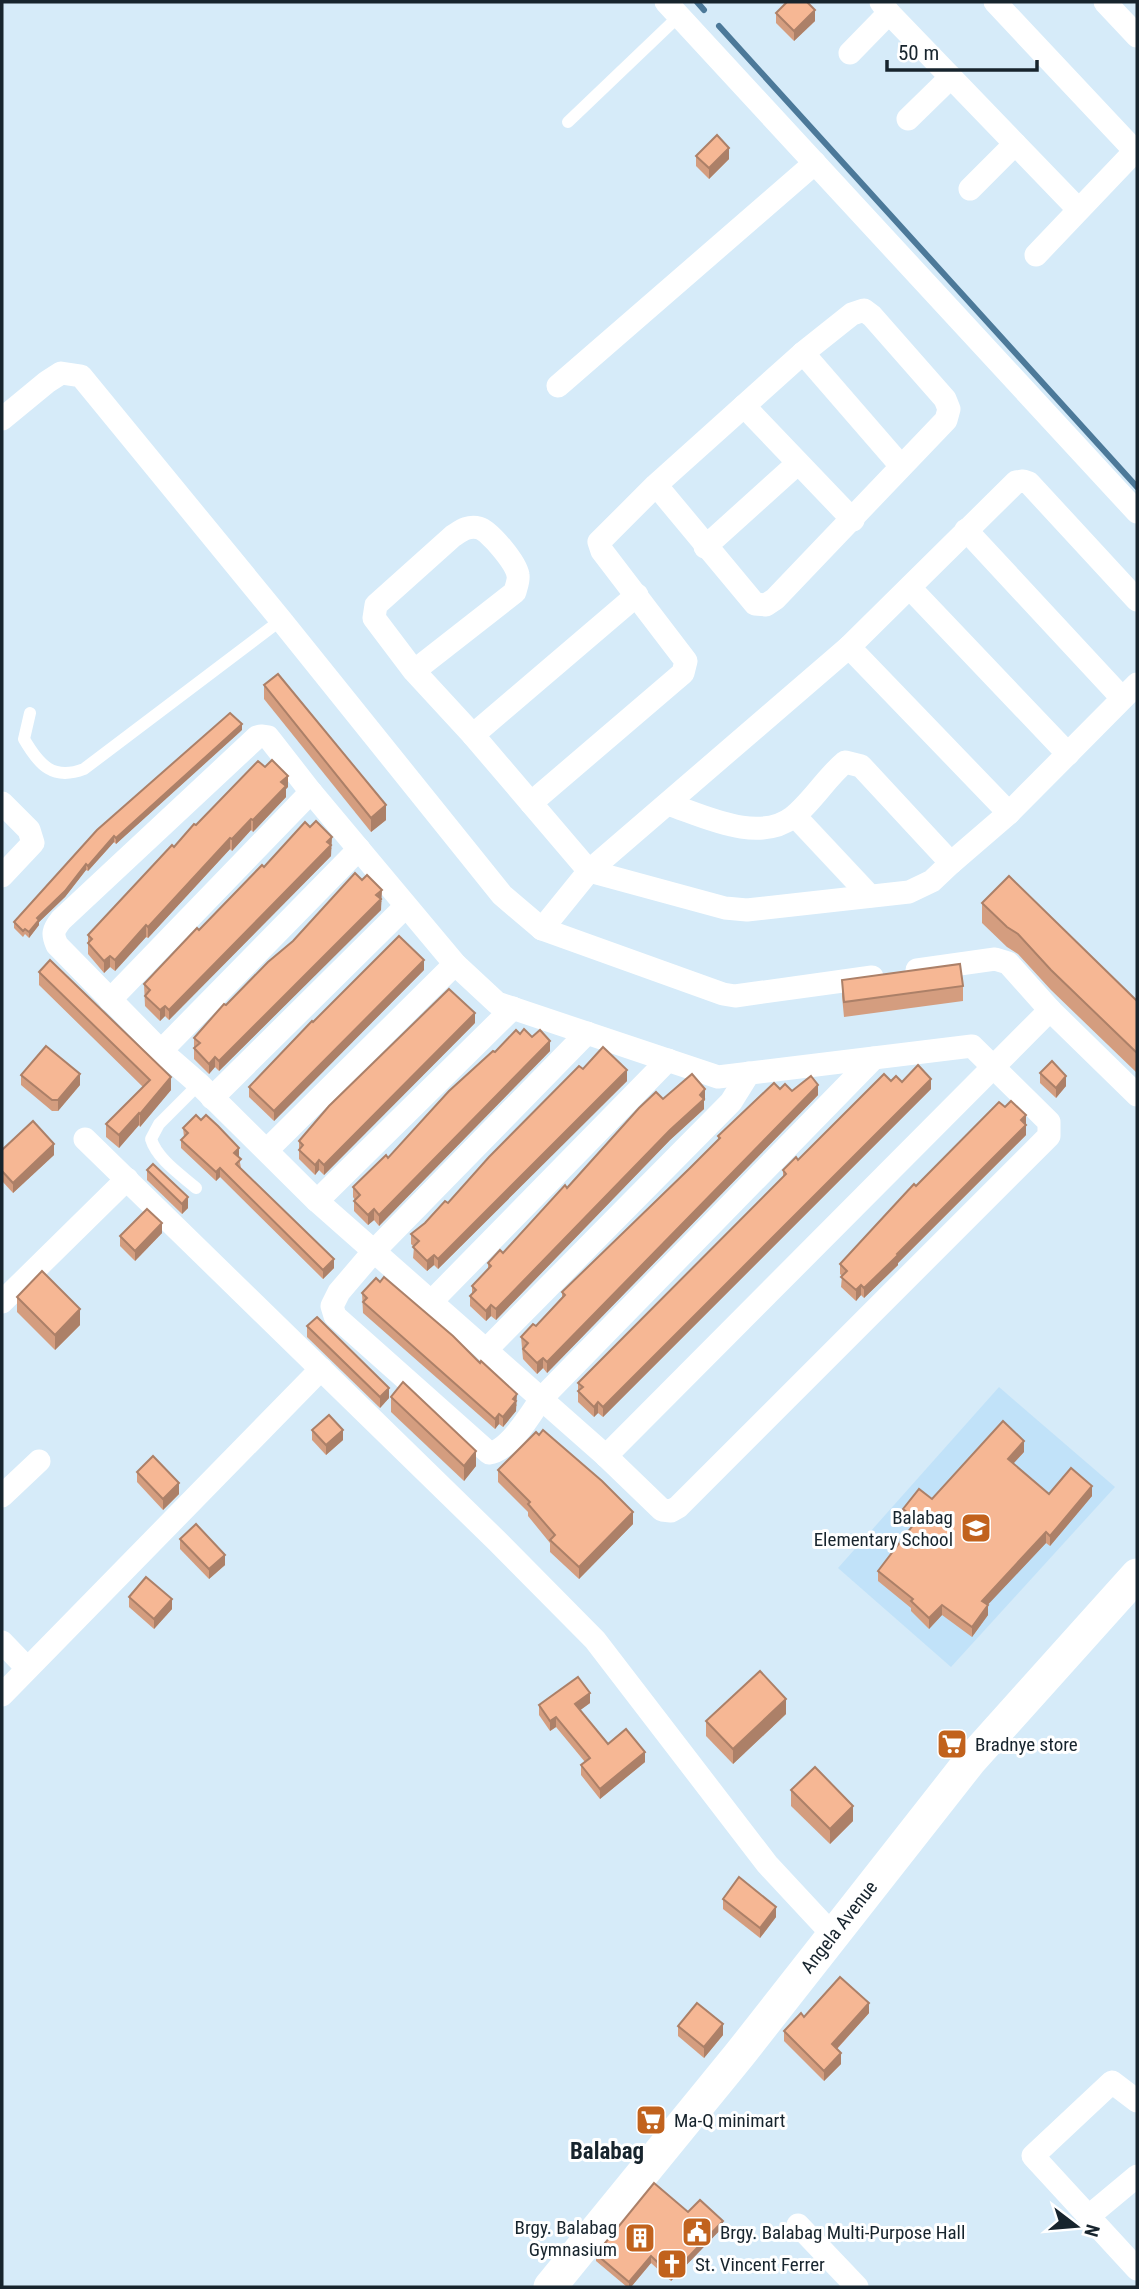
<svg xmlns="http://www.w3.org/2000/svg" width="1139" height="2289" viewBox="0 0 1139 2289" font-family="'Roboto Condensed',sans-serif">
  <style>
    .built { fill: #c1e2f9 }
    .lines { fill: none; stroke-linecap: round; stroke-linejoin: round }
    .stream { stroke: #4c7999; stroke-width: 6 }
    .service { stroke: #fff; stroke-width: 12 }
    .minor { stroke: #fff; stroke-width: 23 }
    .secondary { stroke: #fff; stroke-width: 33 }
    .wall { fill: #d49d7f }
    .shaded-wall { fill: #ac8068 }
    .building { fill: #f6b794; stroke: #ac8068; stroke-width: 2 }
    .labels { text-anchor: middle; dominant-baseline: central; stroke-width: 6; stroke-linejoin: round; paint-order: stroke }
    .poi-label { font-size: 19px; fill: #17242d; stroke: #fff; text-anchor: start }
    .street-label { font-size: 19px; fill: #17242d; stroke: #fff }
    .quarter-label { font-size: 23px; font-weight: bold; fill: #17242d; stroke: #fff }
  </style>
  <rect width="100%" height="100%" fill="#d6ebf9"/>
  <path class="built" d="M999 1387 1115 1487 951 1667 838 1568Z"/>
  <g class="lines">
    <g class="stream">
      <path d="M697 2 704 10"/>
      <path d="M719 26 1137 487"/>
    </g>
    <g class="service">
      <path d="M568 122 679 16"/>
      <path d="M30 713 24 739C39 765 53 781 84 769L281 620"/>
      <path d="M196 1188C181 1175 157 1159 151 1139L159 1124 199 1084"/>
    </g>
    <g class="minor">
      <path d="M666 2 1137 512"/>
      <path d="M881 2 889 13 1078 209"/>
      <path d="M995 2 1135 151"/>
      <path d="M1105 2 1137 36"/>
      <path d="M850 53 889 13"/>
      <path d="M908 119 951 77"/>
      <path d="M970 189 1015 144"/>
      <path d="M1036 255 1137 149"/>
      <path d="M803 353 901 466"/>
      <path d="M558 386 815 163"/>
      <path d="M744 406 853 520"/>
      <path d="M2 419 47 382 61 373 81 376 281 620 502 895 542 929 723 994 735 996 872 977"/>
      <path d="M966 530 1122 698"/>
      <path d="M705 547 797 464"/>
      <path d="M910 588 1068 754"/>
      <path d="M849 647 1009 813"/>
      <path d="M414 671 515 592C516 587 519 580 518 575 516 563 490 531 479 528 468 525 461 531 453 536L376 605 374 618 414 671 473 735 589 871 725 908 747 910 909 892 932 881 951 863 1009 813 1137 684"/>
      <path d="M473 735 637 595"/>
      <path d="M261 736 268 737 272 742 311 792 455 964 497 1003 718 1077 972 1046 1049 1122V1136L678 1507 671 1511 662 1510 606 1456 317 1201 199 1084 161 1051 57 945C52 934 53 930 61 920L257 737Z"/>
      <path d="M2 803 29 830 33 843 2 876"/>
      <path d="M531 803 683 673 686 661 602 551 599 542 656 485 803 353 852 314 864 310 872 316 945 399 949 409 946 420 775 599 766 605 755 604 656 485"/>
      <path d="M668 804C704 816 758 844 793 817 812 802 826 778 845 762L861 766 951 863"/>
      <path d="M795 816 870 896"/>
      <path d="M542 929 589 871 849 647 1016 482 1023 481 1029 483 1137 600"/>
      <path d="M917 970 995 959 1008 963 1050 1010 1137 1095"/>
      <path d="M110 1000 311 792"/>
      <path d="M587 1033 374 1251 339 1292 332 1306 335 1316 489 1453C509 1451 531 1414 541 1399L874 1058"/>
      <path d="M161 1051 359 849"/>
      <path d="M212 1098 406 906"/>
      <path d="M85 1139 497 1541 595 1640 767 1864 833 1935"/>
      <path d="M267 1150 455 964"/>
      <path d="M317 1201 513 1008"/>
      <path d="M2 1302 127 1179"/>
      <path d="M431 1302 668 1060"/>
      <path d="M486 1350 731 1102 749 1073"/>
      <path d="M606 1456 1050 1010"/>
      <path d="M2 1496 39 1461"/>
      <path d="M2 1642 27 1668"/>
      <path d="M2 1695 321 1369"/>
      <path d="M1137 2101 1112 2082 1033 2156 1137 2269"/>
      <path d="M1089 2216 1137 2176"/>
      <path d="M798 2225 857 2287"/>
    </g>
    <path class="secondary" d="M550 2287 740 2054 970 1761 1137 1575"/>
  </g>
  <g class="wall">
    <path d="M776 13 815 21 794 41 776 23Z"/>
    <path d="M696 156 729 159 709 179 696 166Z"/>
    <path d="M264 685 386 820 371 832 264 699Z"/>
    <path d="M242 730 116 844 114 842 88 871 86 870 65 897 39 922V925L29 938 25 934 23 937 14 928V922L97 830Z"/>
    <path d="M288 787 286 789V797L253 832 251 830 232 851 230 849 148 938 146 937 115 971 110 967 104 973 88 954V935L174 847 196 825Z"/>
    <path d="M332 848 331 849V856L169 1020 165 1016 160 1021 145 1006 144 984 264 867Z"/>
    <path d="M381 901V910L219 1071 215 1067 209 1074 194 1059V1038L226 1005 382 901Z"/>
    <path d="M982 903 1137 1001V1071L1136 1072 1051 990 1018 954 1007 947 982 923Z"/>
    <path d="M424 970 274 1121 249 1097V1087L313 1022Z"/>
    <path d="M39 972 171 1090 140 1127 139 1125 119 1148 106 1137V1124L143 1087 39 985Z"/>
    <path d="M842 980 963 986V1001L844 1017 842 996Z"/>
    <path d="M475 1023 324 1175 319 1170 315 1175 299 1159V1141Z"/>
    <path d="M520 1034 532 1037 550 1051 379 1226 374 1220 368 1225 354 1211V1201L355 1200 353 1197V1187L388 1158 495 1052Z"/>
    <path d="M583 1069 627 1081 438 1269 434 1265 427 1271 413 1258 414 1247 411 1244V1234L448 1203Z"/>
    <path d="M1040 1073 1066 1086 1056 1098 1040 1083Z"/>
    <path d="M21 1075 80 1085 58 1111H52L21 1085Z"/>
    <path d="M891 1081 902 1082 931 1089 603 1417 598 1413 594 1417 578 1402V1383L783 1177V1170L798 1160Z"/>
    <path d="M780 1089 792 1091 818 1095 547 1373 543 1368 537 1374 523 1359 521 1337 536 1326 562 1297V1292L718 1140V1136Z"/>
    <path d="M663 1099 705 1100 704 1101V1109L670 1140 496 1320 491 1316 486 1321 470 1306V1296L472 1294V1286L488 1269V1263L503 1253 567 1188Z"/>
    <path d="M1005 1107 1026 1115V1135L898 1263V1265L864 1298 861 1295 856 1301 841 1287 842 1276 840 1274V1264L916 1186Z"/>
    <path d="M183 1128 239 1157 241 1168 334 1268 323 1279 220 1177 216 1181 181 1148V1140L184 1137Z"/>
    <path d="M2 1150 54 1155 13 1193 2 1181Z"/>
    <path d="M147 1170 188 1208 182 1214 147 1180Z"/>
    <path d="M162 1233 135 1261 120 1246V1236Z"/>
    <path d="M362 1293 517 1405 516 1406V1411L503 1427 499 1424 495 1429 363 1313Z"/>
    <path d="M17 1297 80 1325 55 1350 17 1312Z"/>
    <path d="M307 1326 389 1398 380 1408 307 1337Z"/>
    <path d="M391 1397 476 1466 464 1481 391 1412Z"/>
    <path d="M312 1430 343 1440 326 1455 312 1440Z"/>
    <path d="M1024 1452 1013 1464 1049 1494 1092 1496 1050 1546 1046 1543 987 1605 988 1615 972 1637 942 1615 929 1629 911 1611V1608L878 1581V1571L912 1527 903 1520V1509L932 1499Z"/>
    <path d="M498 1470 633 1524 579 1579 550 1552V1543L528 1516V1512L498 1482Z"/>
    <path d="M137 1472 179 1494 163 1510 137 1482Z"/>
    <path d="M180 1539 225 1565 209 1579 180 1549Z"/>
    <path d="M129 1597 172 1609 154 1629 129 1607Z"/>
    <path d="M590 1703 580 1710 608 1744 645 1762 600 1799 581 1775V1765L585 1762 556 1727 550 1731 539 1715V1705Z"/>
    <path d="M786 1714 733 1764 706 1736V1721Z"/>
    <path d="M791 1790 853 1821 830 1844 791 1806Z"/>
    <path d="M723 1899 776 1917 760 1938 723 1909Z"/>
    <path d="M869 2013 837 2049 841 2064 824 2081 784 2041V2031L804 2017Z"/>
    <path d="M678 2026 723 2035 704 2058 678 2036Z"/>
    <path d="M688 2212 723 2227 671 2281 651 2263 631 2287H627L596 2261V2254Z"/>
  </g>
  <g class="shaded-wall">
    <path d="M815 10V21L794 41V31Z"/>
    <path d="M729 148V159L709 179V168Z"/>
    <path d="M242 724V730L116 844V838Z"/>
    <path d="M288 776V787L286 789V797L253 832V820L281 782Z"/>
    <path d="M386 805V820L371 832V818Z"/>
    <path d="M251 819V830L232 851V839Z"/>
    <path d="M114 836V842L88 871V866Z"/>
    <path d="M332 837 331 856 169 1020V1010Z"/>
    <path d="M230 838V849L148 938V927Z"/>
    <path d="M86 864V870L65 897 39 922V925L29 938V932L37 918Z"/>
    <path d="M382 890 381 910 219 1071V1061Z"/>
    <path d="M146 925V937L115 971V960Z"/>
    <path d="M110 956V967L104 973V961Z"/>
    <path d="M424 960V970L274 1121V1111Z"/>
    <path d="M165 1006V1016L160 1021V1010Z"/>
    <path d="M475 1013V1023L324 1175V1165Z"/>
    <path d="M550 1041V1051L379 1226V1215Z"/>
    <path d="M1137 1051V1071L1136 1072V1052Z"/>
    <path d="M215 1057V1067L209 1074V1064Z"/>
    <path d="M627 1070V1081L438 1269V1259Z"/>
    <path d="M80 1074V1085L58 1111V1100Z"/>
    <path d="M1066 1076V1086L1056 1098V1088Z"/>
    <path d="M171 1077V1090L140 1127V1114Z"/>
    <path d="M931 1079V1089L603 1417V1407Z"/>
    <path d="M818 1085V1095L547 1373V1362Z"/>
    <path d="M705 1089V1100L704 1101V1109L670 1140 496 1320V1309Z"/>
    <path d="M139 1113V1125L119 1148V1135Z"/>
    <path d="M1026 1115V1135L898 1263V1265L864 1298V1288Z"/>
    <path d="M54 1144V1155L13 1193V1183Z"/>
    <path d="M239 1148V1157L234 1162V1153Z"/>
    <path d="M319 1160V1170L315 1175V1165Z"/>
    <path d="M220 1168V1177L216 1181V1172Z"/>
    <path d="M188 1197V1208L182 1214V1204Z"/>
    <path d="M374 1209V1220L368 1225V1215Z"/>
    <path d="M162 1223V1233L135 1261V1251Z"/>
    <path d="M434 1255V1265L427 1271V1261Z"/>
    <path d="M334 1259V1268L323 1279V1270Z"/>
    <path d="M861 1285V1295L856 1301V1290Z"/>
    <path d="M491 1305V1316L486 1321V1311Z"/>
    <path d="M80 1309V1325L55 1350V1335Z"/>
    <path d="M543 1358V1368L537 1374V1363Z"/>
    <path d="M389 1388V1398L380 1408V1397Z"/>
    <path d="M517 1394 516 1411 503 1427V1417L513 1399Z"/>
    <path d="M598 1402V1413L594 1417V1407Z"/>
    <path d="M499 1414V1424L495 1429V1419Z"/>
    <path d="M343 1430V1440L326 1455V1445Z"/>
    <path d="M1024 1441V1452L1008 1469V1459Z"/>
    <path d="M476 1451V1466L464 1481V1466Z"/>
    <path d="M179 1483V1494L163 1510V1499Z"/>
    <path d="M1092 1486V1496L1050 1546V1536Z"/>
    <path d="M633 1512V1524L579 1579V1567Z"/>
    <path d="M1046 1532V1543L982 1611V1601Z"/>
    <path d="M225 1555V1565L209 1579V1569Z"/>
    <path d="M172 1599V1609L154 1629V1619Z"/>
    <path d="M942 1605V1615L929 1629V1618Z"/>
    <path d="M988 1605V1615L972 1637V1627Z"/>
    <path d="M590 1693V1703L575 1714V1704Z"/>
    <path d="M786 1699V1714L733 1764V1749Z"/>
    <path d="M556 1717V1727L550 1731V1721Z"/>
    <path d="M645 1752V1762L600 1799V1789Z"/>
    <path d="M853 1806V1821L830 1844V1829Z"/>
    <path d="M776 1907V1917L760 1938V1928Z"/>
    <path d="M869 2003V2013L832 2054V2044Z"/>
    <path d="M723 2024V2035L704 2058V2047Z"/>
    <path d="M841 2053V2064L824 2081V2071Z"/>
    <path d="M723 2221V2227L671 2281V2275Z"/>
    <path d="M651 2256V2263L631 2287H629V2282Z"/>
  </g>
  <g class="building">
    <path d="M787 2H807L815 10 794 31 776 13Z"/>
    <path d="M717 135 729 148 709 168 696 156Z"/>
    <path d="M278 674 386 805 371 818 264 685Z"/>
    <path d="M230 713 242 724 116 838 114 836 88 866 86 864 65 891 37 918 39 920 29 932 25 929 23 931 14 922 97 830Z"/>
    <path d="M272 760 288 776 281 782 286 786 253 820 251 819 232 839 230 838 148 927 146 925 115 960 110 956 104 961 88 943 92 939 88 935 172 845 174 847 194 824 196 825 258 761 265 767Z"/>
    <path d="M316 821 332 837 327 842 331 845 169 1010 165 1006 160 1010 145 996 150 990 144 984 197 928 199 930 262 865 264 867 305 822 310 827Z"/>
    <path d="M355 873 362 880 367 875 382 890 376 895 381 899 219 1061 215 1057 209 1064 194 1048 200 1043 194 1038 224 1004 226 1005 268 962 293 941Z"/>
    <path d="M1009 876 1137 1001V1051L1136 1052 1051 970 1018 934 1007 927 982 903Z"/>
    <path d="M399 936 424 960 274 1111 249 1087 312 1021 313 1022Z"/>
    <path d="M50 960 171 1077 140 1114 139 1113 119 1135 106 1124 150 1080 39 972Z"/>
    <path d="M960 964 963 986 844 1002 842 980Z"/>
    <path d="M449 989 475 1013 324 1165 319 1160 315 1165 299 1150 303 1145 299 1141 329 1106Z"/>
    <path d="M524 1029 532 1037 540 1030 550 1041 379 1215 374 1209 368 1215 354 1201 360 1195 353 1187 386 1155 388 1158 449 1091 493 1051 495 1052 516 1030 520 1034Z"/>
    <path d="M46 1046 80 1074 58 1100H52L21 1075Z"/>
    <path d="M603 1047 627 1070 438 1259 434 1255 427 1261 413 1247 419 1241 411 1234 425 1223 445 1201 448 1203 489 1157 579 1066 583 1069Z"/>
    <path d="M1052 1061 1066 1076 1056 1088 1040 1073Z"/>
    <path d="M918 1065 931 1079 603 1407 598 1402 594 1407 578 1391 583 1387 578 1383 786 1174 783 1170 796 1157 798 1160 884 1074 891 1081 896 1076 902 1082Z"/>
    <path d="M692 1074 705 1089 700 1095 704 1099 670 1130 496 1309 491 1305 486 1311 470 1296 476 1290 472 1286 491 1266 488 1263 500 1250 503 1253 565 1185 567 1188 639 1108 656 1092 663 1099Z"/>
    <path d="M811 1076 818 1085 547 1362 543 1358 537 1363 523 1349 528 1343 521 1337 533 1324 536 1326 565 1295 562 1292 690 1168 720 1138 718 1136 774 1083 780 1089 785 1084 792 1091Z"/>
    <path d="M1011 1101 1026 1115 1021 1120 1026 1125 897 1254 898 1255 864 1288 861 1285 856 1290 841 1277 847 1271 840 1264 901 1198 914 1184 916 1186 999 1102 1005 1107Z"/>
    <path d="M196 1115 201 1120 206 1115 218 1126 239 1148 234 1153 241 1159 236 1164 334 1259 323 1270 220 1168 216 1172 181 1140 188 1133 183 1128Z"/>
    <path d="M33 1121 54 1144 13 1183 2 1171V1150Z"/>
    <path d="M153 1164 188 1197 182 1204 147 1170Z"/>
    <path d="M147 1209 162 1223 135 1251 120 1236Z"/>
    <path d="M42 1271 80 1309 55 1335 17 1297Z"/>
    <path d="M384 1277 453 1336 480 1363 481 1361 517 1394 513 1399 516 1401 503 1417 499 1414 495 1419 363 1302 367 1298 362 1293 376 1278 380 1282Z"/>
    <path d="M317 1317 389 1388 380 1397 307 1326Z"/>
    <path d="M403 1382 476 1451 464 1466 391 1397Z"/>
    <path d="M329 1415 343 1430 326 1445 312 1430Z"/>
    <path d="M1003 1421 1024 1441 1008 1459 1049 1494 1071 1468 1092 1486 1050 1536 1046 1532 982 1601 988 1605 972 1627 942 1605 929 1618 911 1601 913 1599 878 1571 917 1520 903 1509 919 1489 932 1499Z"/>
    <path d="M543 1430 602 1481 633 1512 579 1567 550 1540 555 1535 528 1504 530 1502 498 1470 536 1432 539 1435Z"/>
    <path d="M153 1456 179 1483 163 1499 137 1472Z"/>
    <path d="M196 1524 225 1555 209 1569 180 1539Z"/>
    <path d="M146 1577 172 1599 154 1619 129 1597Z"/>
    <path d="M760 1671 786 1699 733 1749 706 1721Z"/>
    <path d="M578 1677 590 1693 575 1704 608 1744 626 1729 645 1752 600 1789 581 1765 590 1758 556 1717 550 1721 539 1705Z"/>
    <path d="M815 1767 853 1806 830 1829 791 1790Z"/>
    <path d="M739 1877 776 1907 760 1928 723 1899Z"/>
    <path d="M840 1977 869 2003 832 2044 841 2053 824 2071 784 2031 801 2013 804 2017Z"/>
    <path d="M697 2003 723 2024 704 2047 678 2026Z"/>
    <path d="M654 2183 688 2212 700 2200 723 2221 671 2275 651 2256 629 2282 596 2254Z"/>
  </g>
  <defs>
    <g id="school-square" transform="scale(1.575)"><rect x="-9" y="-9" width="18" height="18" rx="4" fill="#c1621d" stroke="#fff"/><path d="M0-5L7-2L0 1L-7-2ZM-4 1L0 2.5L4 1V4Q0 6-4 4Z" fill="#fff"/></g>
    <g id="supermarket-square" transform="scale(1.575)"><rect x="-9" y="-9" width="18" height="18" rx="4" fill="#c1621d" stroke="#fff"/><path d="M-6-5.5h2.5l.6 2H6L4.5 2H-2.5L-4.4-4H-6ZM-1.5 3.2a1.3 1.3 0 1 0 .1 0ZM3 3.2a1.3 1.3 0 1 0 .1 0Z" fill="#fff"/></g>
    <g id="civic-square" transform="scale(1.575)"><rect x="-9" y="-9" width="18" height="18" rx="4" fill="#c1621d" stroke="#fff"/><path d="M-.6-6.5H3V-4.5H.6V-3L4-1V1h2V6H-6V1h2V-1L-.6-3ZM-1.2 2.5V6h2.4V2.5Z" fill="#fff"/></g>
    <g id="building-square" transform="scale(1.575)"><rect x="-9" y="-9" width="18" height="18" rx="4" fill="#c1621d" stroke="#fff"/><path d="M-4-6H4V6H1V3H-1V6H-4ZM-2.5-4.3h1.7v1.8h-1.7ZM.8-4.3h1.7v1.8H.8ZM-2.5-1h1.7V.8h-1.7ZM.8-1h1.7V.8H.8Z" fill="#fff"/></g>
    <g id="church-square" transform="scale(1.575)"><rect x="-9" y="-9" width="18" height="18" rx="4" fill="#c1621d" stroke="#fff"/><path d="M-1.2-6h2.4v3.5h3.3v2.4h-3.3V6h-2.4V-.1h-3.3v-2.4h3.3Z" fill="#fff"/></g>
  </defs>
  <g fill-rule="evenodd">
    <use href="#school-square" x="976" y="1528"/>
    <use href="#supermarket-square" x="952" y="1744"/>
    <use href="#supermarket-square" x="651" y="2120"/>
    <use href="#civic-square" x="697" y="2232"/>
    <use href="#building-square" x="640" y="2238"/>
    <use href="#church-square" x="672" y="2264"/>
  </g>
  <g class="labels">
    <g class="poi-label">
      <text x="953" y="1517" text-anchor="end">Balabag<tspan x="953" dy="22">Elementary School</tspan></text>
      <text x="975" y="1744">Bradnye store</text>
      <text x="674" y="2120">Ma-Q minimart</text>
      <text x="617" y="2227" text-anchor="end">Brgy. Balabag<tspan x="617" dy="22">Gymnasium</tspan></text>
      <text x="720" y="2232">Brgy. Balabag Multi-Purpose Hall</text>
      <text x="695" y="2264">St. Vincent Ferrer</text>
    </g>
    <g class="street-label">
      <text transform="translate(839 1927) rotate(-52)">Angela Avenue</text>
    </g>
    <g class="quarter-label">
      <text x="607" y="2151">Balabag</text>
    </g>
  </g>
  <rect width="1139" height="2289" fill="none" stroke="#17242d" stroke-width="7"/>
  <g transform="translate(1076 2226) rotate(106)" stroke="#ffffff" stroke-width="5" paint-order="stroke">
  <path d="M0-5L12 26L0 18L-12 26Z" fill="#17242d"/>
  <text y="-10" font-size="19" font-weight="bold" text-anchor="middle" fill="#17242d">N</text>
  </g>
  <path d="M887 60v10h150v-10" fill="none" stroke="#17242d" stroke-width="3.5"/>
  <text x="898" y="60" font-size="21" fill="#17242d" stroke="#ffffff" stroke-width="5" paint-order="stroke">50 m</text>
</svg>
